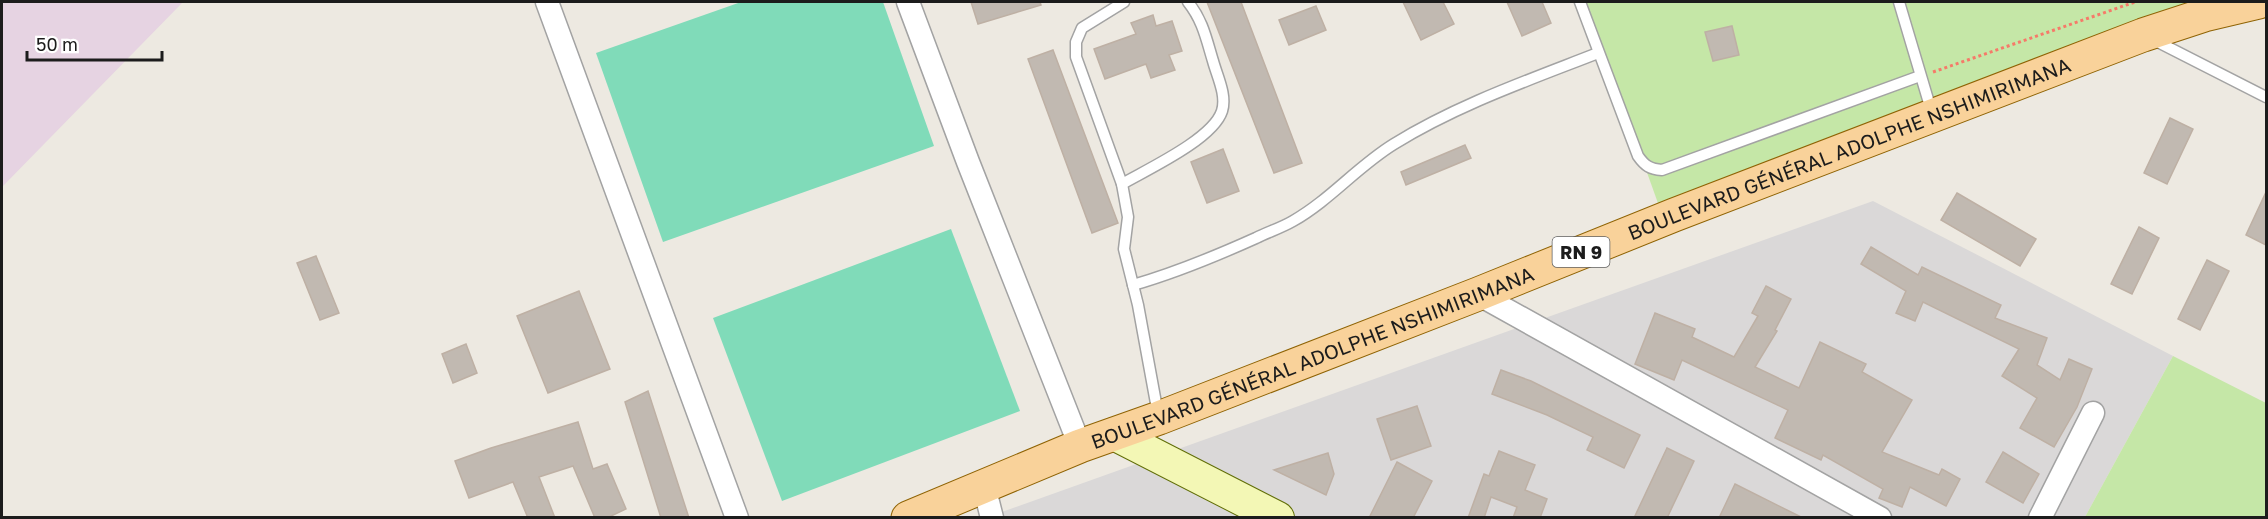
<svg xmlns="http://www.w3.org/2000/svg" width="2268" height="519" viewBox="0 0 2268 519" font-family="'Golos Text',sans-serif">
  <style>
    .residential { fill: #dad8d8 }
    .industrial { fill: #e6d3e2 }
    .grass { fill: #c5e7a7 }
    .pitch { fill: #80dbb9 }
    .building { fill: #c1b9b1; stroke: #beb0a4; stroke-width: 1.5 }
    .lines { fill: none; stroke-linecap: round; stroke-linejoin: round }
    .lane-casing { stroke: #a3a3a3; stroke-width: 13 }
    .street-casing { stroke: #a3a3a3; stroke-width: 25 }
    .secondary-casing { stroke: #616e07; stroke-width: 34 }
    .primary-casing { stroke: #8f6304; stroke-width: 35 }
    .path { stroke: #f67a69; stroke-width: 3; stroke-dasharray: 3 3; stroke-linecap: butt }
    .lane { stroke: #fff; stroke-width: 10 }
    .street { stroke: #fff; stroke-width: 22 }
    .secondary { stroke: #f3f7b5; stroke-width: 32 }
    .primary { stroke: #f9d29a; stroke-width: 33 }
    .labels { text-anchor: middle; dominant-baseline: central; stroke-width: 6; stroke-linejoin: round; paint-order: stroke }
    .shield { fill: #fff; stroke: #606060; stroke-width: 1.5 }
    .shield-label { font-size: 18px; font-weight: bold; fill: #1c1c1c }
    .street-label { font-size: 20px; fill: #1c1c1c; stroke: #fff }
  </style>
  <rect width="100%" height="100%" fill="#ede9e1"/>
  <path class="residential" d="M1873 201 2173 356 2085 517 985 518Z"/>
  <path class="industrial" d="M2 2H183L2 187Z"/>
  <g class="grass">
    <path d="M1586 2H2210L1664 220Z"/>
    <path d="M2173 356 2266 403V517H2085Z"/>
  </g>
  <g class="pitch">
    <path d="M741 2H883L934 146 663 242 596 53Z"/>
    <path d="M951 229 1020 411 782 501 713 318Z"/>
  </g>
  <g class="building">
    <path d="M971 2H1040L1041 5 978 24Z"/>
    <path d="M1207 2H1241L1302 163 1274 173Z"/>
    <path d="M1403 2H1443L1454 24 1421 40Z"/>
    <path d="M1507 2H1542L1551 23 1522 36Z"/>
    <path d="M1316 6 1326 30 1289 45 1279 20Z"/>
    <path d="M1153 15 1156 26 1172 21 1182 51 1169 55 1175 70 1151 78 1146 64 1105 79 1094 49 1136 34 1131 23Z"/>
    <path d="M1732 26 1739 55 1713 61 1705 32Z"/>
    <path d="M1053 50 1118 223 1092 233 1028 59Z"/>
    <path d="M2170 118 2193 129 2167 184 2144 173Z"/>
    <path d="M1465 145 1471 158 1406 185 1401 172Z"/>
    <path d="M1223 149 1239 191 1207 203 1191 162Z"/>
    <path d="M2266 192V245L2246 235Z"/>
    <path d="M1957 193 2036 239 2020 266 1941 220Z"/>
    <path d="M2139 227 2159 238 2132 294 2111 284Z"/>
    <path d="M1871 247 1918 275 1922 267 2001 305 1995 318 2047 338 2037 365 2060 380 2069 359 2092 369 2077 407 2054 447 2020 428 2037 398 2002 376 2019 349 1923 302 1915 321 1896 313 1906 291 1861 264Z"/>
    <path d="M316 256 339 313 320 320 297 263Z"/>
    <path d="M2207 260 2229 271 2200 330 2178 319Z"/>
    <path d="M1766 286 1791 299 1775 330 1777 331 1755 367 1799 388 1820 342 1866 364 1862 372 1912 400 1882 452 1939 475 1942 469 1960 479 1946 506 1910 487 1902 507 1879 498 1883 489 1823 455 1821 460 1775 438 1788 410 1682 360 1674 380 1635 364 1655 313 1695 329 1692 337 1734 357 1758 316 1752 313Z"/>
    <path d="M579 291 610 369 548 393 517 316Z"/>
    <path d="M466 344 477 373 453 383 442 354Z"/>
    <path d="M1501 370 1531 381 1640 435 1624 468 1587 450 1593 437 1547 415 1492 394Z"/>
    <path d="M648 391 689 518H661L625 402Z"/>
    <path d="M1417 406 1431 446 1391 460 1377 419Z"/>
    <path d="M578 422 593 469 607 464 626 509 607 518H595L573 466 539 477 555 518H528L513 482 469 498 455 461 491 448Z"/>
    <path d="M1667 448 1694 461 1667 518H1634Z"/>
    <path d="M1499 451 1535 465 1525 490 1547 499 1540 518H1513L1517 507 1491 497 1484 518H1468L1484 474 1489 476Z"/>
    <path d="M2003 452 2039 474 2023 503 1986 482Z"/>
    <path d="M1328 453 1334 474 1326 495 1274 470Z"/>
    <path d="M1397 462 1432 481 1413 518H1369Z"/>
    <path d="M1735 484 1803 518H1719Z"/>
  </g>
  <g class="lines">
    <g class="lane-casing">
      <g id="lane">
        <path d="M1124 2 1082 28 1076 42V57L1122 184 1128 217 1124 249 1133 285"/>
        <path d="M1580 2 1638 156C1645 166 1650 169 1662 170L1920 76"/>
        <path d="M1899 2 1932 113"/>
        <path d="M2152 39 2266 97"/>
        <path d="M1122 184C1148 169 1213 139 1222 111 1227 95 1217 76 1213 61 1206 38 1203 21 1188 2"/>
        <path d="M1158 414 1138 305 1133 285C1175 273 1216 256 1256 238 1268 232 1281 228 1293 221 1330 200 1358 166 1394 144 1457 105 1529 80 1598 53"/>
      </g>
    </g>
    <g class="street-casing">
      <g id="street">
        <path d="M547 2 737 518"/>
        <path d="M908 2 968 162 1080 446"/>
        <path d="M1478 294 1880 518"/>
        <path d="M984 486 992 518"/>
        <path d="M2040 518 2093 413"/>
      </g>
    </g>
    <g class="secondary-casing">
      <path id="secondary" d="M1114 434 1278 518"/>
    </g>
    <g class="primary-casing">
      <g id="primary">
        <path id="s1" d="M908 518 1080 446 1159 418 1478 294 1674 215 2143 35 2204 15 2259 2"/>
      </g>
    </g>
    <path class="path" d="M1933 72 2135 2"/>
    <use href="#lane" class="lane"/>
    <use href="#street" class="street"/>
    <use href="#secondary" class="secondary"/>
    <use href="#primary" class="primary"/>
  </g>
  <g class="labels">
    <rect class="shield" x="1552.5" y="237" width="57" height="30" rx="4.5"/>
    <g class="shield-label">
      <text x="1581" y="252">RN 9</text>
    </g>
    <g class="street-label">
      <text stroke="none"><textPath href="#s1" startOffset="1011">BOULEVARD GÉNÉRAL ADOLPHE NSHIMIRIMANA</textPath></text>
      <text stroke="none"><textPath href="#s1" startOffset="435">BOULEVARD GÉNÉRAL ADOLPHE NSHIMIRIMANA</textPath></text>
    </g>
  </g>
  <rect width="2268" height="519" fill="none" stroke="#1c1c1c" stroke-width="6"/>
  <path d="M27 51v9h135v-9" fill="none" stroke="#1c1c1c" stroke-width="3"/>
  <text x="36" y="51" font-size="18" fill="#1c1c1c" stroke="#ffffff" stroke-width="4.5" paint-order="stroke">50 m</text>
</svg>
